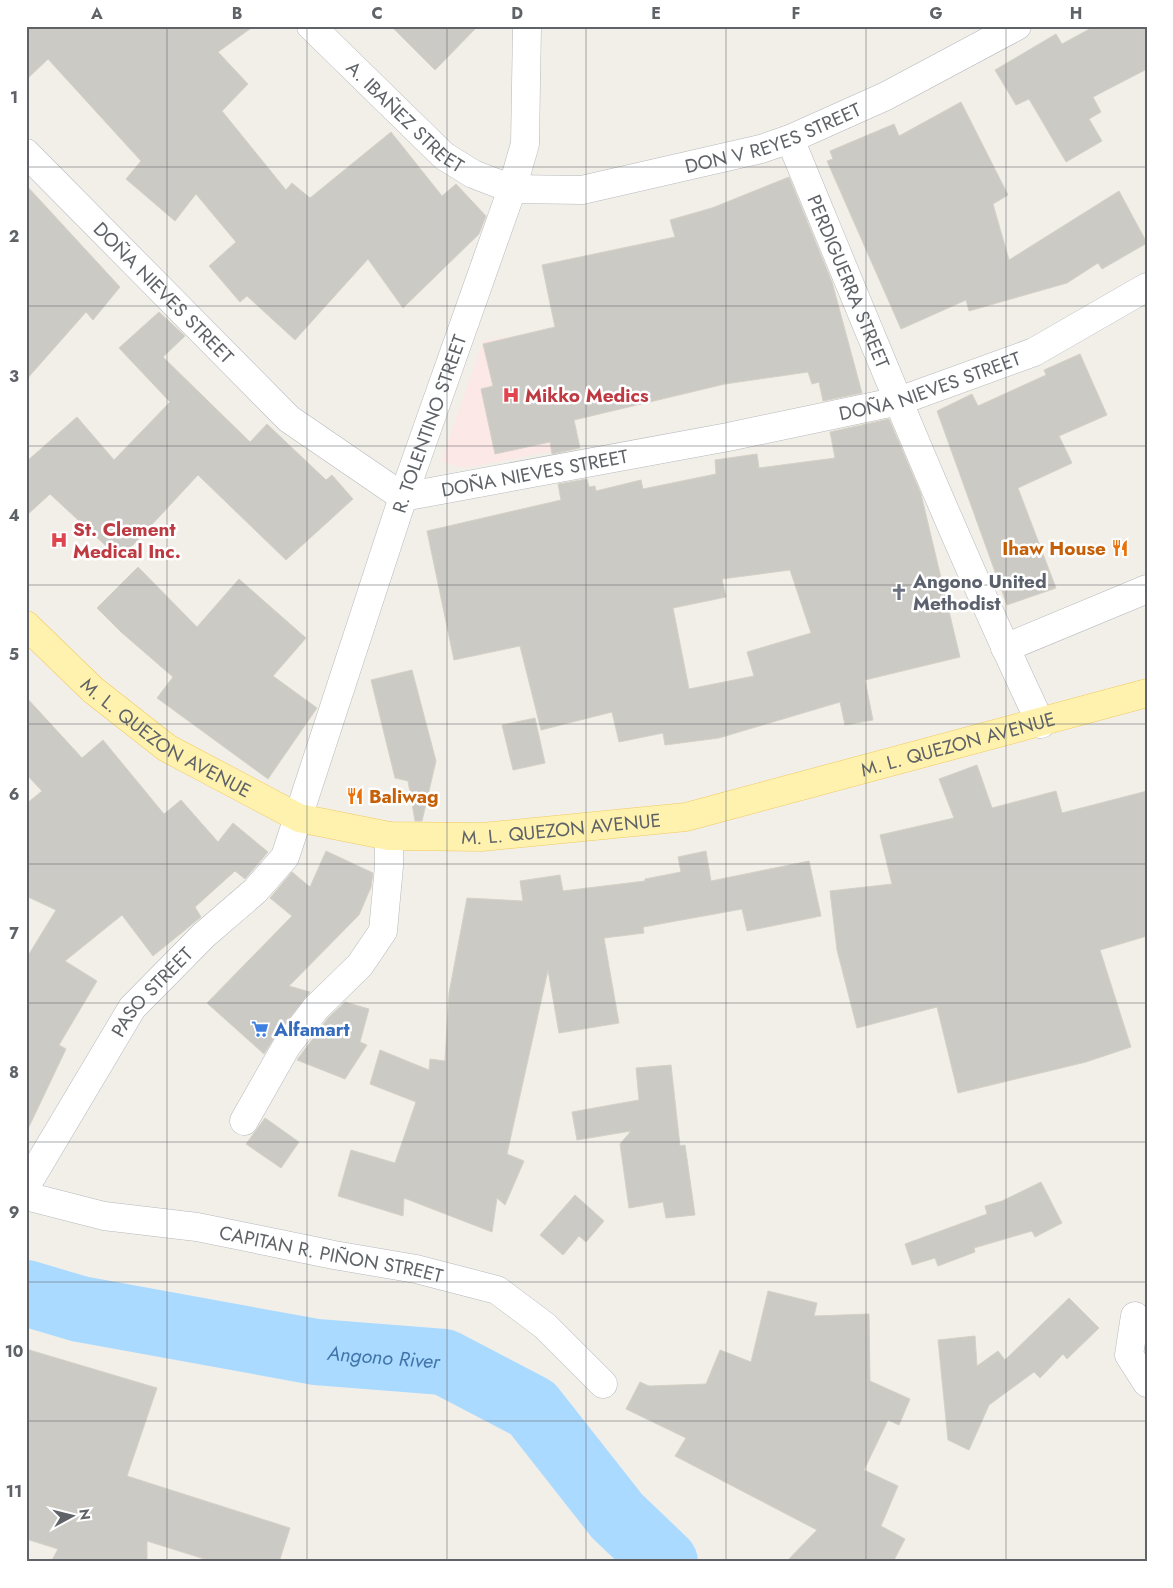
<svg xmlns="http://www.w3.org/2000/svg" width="1173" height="1588" viewBox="0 0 1173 1588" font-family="Jost,sans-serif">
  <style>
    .medical { fill: #fce8e6 }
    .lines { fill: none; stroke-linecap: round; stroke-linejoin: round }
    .river { stroke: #aadaff; stroke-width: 66 }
    .building { fill: #cccac5; stroke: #d6d1c6; fill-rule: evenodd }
    .minor-casing { stroke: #b5b8bc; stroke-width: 29 }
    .major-casing { stroke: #f2c960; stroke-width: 29 }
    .minor { stroke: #fff; stroke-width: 28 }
    .major { stroke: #fff2af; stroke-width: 28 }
    .grid { fill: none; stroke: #5f6368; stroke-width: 1; stroke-opacity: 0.55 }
    .labels { text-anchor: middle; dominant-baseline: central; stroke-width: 5; stroke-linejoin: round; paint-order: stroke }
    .street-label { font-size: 19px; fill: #5f6368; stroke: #fff }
    .health-label { font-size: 19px; font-weight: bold; fill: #be3a42; stroke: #fff; text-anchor: start }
    .food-label { font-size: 19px; font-weight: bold; fill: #c56008; stroke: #fff; text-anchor: end }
    .worship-label { font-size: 19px; font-weight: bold; fill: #5b616d; stroke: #fff; text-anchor: start }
    .shop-label { font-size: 19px; font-weight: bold; fill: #366cbe; stroke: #fff; text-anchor: start }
    .water-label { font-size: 20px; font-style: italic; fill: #4174aa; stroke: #fff }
    .neatline { fill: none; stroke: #5f6368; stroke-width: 2 }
    .grid-label { font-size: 16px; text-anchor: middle; font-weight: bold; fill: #5f6368 }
  </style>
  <rect width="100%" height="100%" fill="#f1efe8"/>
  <path class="medical" d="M544 331 568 448 466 468 441 462 483 341Z"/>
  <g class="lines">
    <path class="river" id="s1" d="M26 1293 80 1309 316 1352 444 1362 532 1408 617 1516 665 1562"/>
  </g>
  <g class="building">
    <path d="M26 26H254L218 52 248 84 222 111 286 190 292 183 310 198 391 132 442 196 456 184 486 216 479 234 403 308 368 259 295 340 247 296 240 302 209 266 236 242 196 194 175 221 126 179 141 161 48 59 26 80Z"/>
    <path d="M391 26H478L435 70Z"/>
    <path d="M1095 26H1147V69L1093 97 1101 112 1089 119 1102 141 1066 162 1029 99 1016 105 995 70 1056 34 1062 44Z"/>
    <path d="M961 102 1008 195 993 204 1009 260 1119 191 1147 243 1102 269 1098 263 1067 283 969 311 966 300 901 329 827 161 833 159 830 151 894 124 899 136Z"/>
    <path d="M789 177 832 282 862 393 823 401 819 382 812 384 808 372 725 384 574 420 580 448 552 454 550 442 495 454 481 389 493 386 483 344 555 327 542 265 675 237 670 220 712 208Z"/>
    <path d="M26 185 120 287 93 320 86 312 26 380Z"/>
    <path d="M159 312 185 336 163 357 250 442 267 424 326 480 332 475 353 499 286 560 198 475 120 559 50 494 26 516V462L77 417 114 460 170 402 119 348Z"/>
    <path d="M1080 354 1107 415 1059 436 1072 463 1018 488 1056 588 1007 605 937 411 972 394 978 406 1046 375 1044 370Z"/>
    <path d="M889 419 921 494 960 657 865 680 873 720 845 725 840 702 719 738 665 745 663 733 619 742 612 712 541 730 520 646 454 660 427 531 561 500 558 484 587 479 589 487 595 486 596 491 641 480 643 489 716 474 715 460 757 454 759 468 835 458 830 432ZM790 570 811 633 747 652 754 676 689 689 673 608 726 597 722 579Z"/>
    <path d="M138 567 197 627 239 579 306 638 273 676 317 708 268 779 157 698 173 677 121 632 97 608Z"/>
    <path d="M412 670 436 761 422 821H415L408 781 395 778 371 680Z"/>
    <path d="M26 697 82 758 103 740 164 814 181 800 218 842 233 823 268 852 245 879 235 871 195 907 201 917 153 956 122 915 65 961 97 981 59 1045 66 1049 26 1133V959L56 910 26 896V804L42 791 26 774Z"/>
    <path d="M535 718 545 763 513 770 502 725Z"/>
    <path d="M977 765 992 808 1056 791 1062 813 1147 791V936L1100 950 1131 1047 1086 1062 958 1093 937 1007 857 1028 837 950 830 891 892 884 880 835 954 818 939 779Z"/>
    <path d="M326 851 373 873 371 887 359 915 289 986 310 992 274 1038 264 1054 207 1003 292 916 270 898 292 872 310 887Z"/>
    <path d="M706 851 711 881 809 861 821 916 747 931 742 909 643 927 644 933 604 938 619 1023 559 1033 548 970 507 1154 524 1161 505 1205 497 1198 492 1232 404 1198 403 1216 338 1196 351 1150 395 1163 416 1102 370 1084 380 1050 429 1070 430 1059 445 1061 449 993 467 898 523 901 520 881 560 875 563 891 645 881V879L681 872 678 857Z"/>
    <path d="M345 1002 369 1009 360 1042 367 1045 345 1079 297 1060 328 1018Z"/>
    <path d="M671 1065 680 1146 685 1145 695 1215 666 1218 663 1202 629 1208 620 1144 631 1131 577 1140 572 1112 639 1100 636 1068Z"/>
    <path d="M265 1118 299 1142 281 1168 246 1144Z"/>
    <path d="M1041 1182 1062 1223 1035 1237 1032 1231 974 1248 975 1252 938 1266 935 1258 912 1265 905 1244 987 1214 985 1206 1002 1201Z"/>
    <path d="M575 1195 604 1221 586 1242 579 1236 563 1255 540 1235Z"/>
    <path d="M768 1291 817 1303 814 1316 869 1314 870 1381 910 1399 899 1425 888 1420 864 1470 898 1486 881 1526 905 1539 893 1562H786L817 1530 675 1456 686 1438 626 1409 640 1382 649 1386 706 1384 720 1350 751 1362Z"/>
    <path d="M1069 1298 1099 1328 1067 1359 1063 1354 1040 1378 1034 1372 989 1405 969 1450 948 1440 938 1340 975 1336 977 1366 998 1351 1005 1360Z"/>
    <path d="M26 1349 157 1388 127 1476 290 1528 279 1562H214L147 1541V1562H51L58 1549 26 1539Z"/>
  </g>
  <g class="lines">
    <g class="minor-casing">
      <g id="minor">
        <path id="s2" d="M311 26 444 156 473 174 512 189 582 190 761 149 790 139 886 96 1017 26"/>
        <path id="s3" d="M790 139C871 335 950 532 1041 724"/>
        <path id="s4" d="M26 153 289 419 403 497 728 437 899 401 1034 352 1147 287"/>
        <path d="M1005 648 1147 589"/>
        <path d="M244 1121 286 1047 316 1008 360 965 383 931 389 866V836"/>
        <path id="s5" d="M26 1186 132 1008 204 935 255 891 285 857 403 497 512 189 525 144 527 26"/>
        <path id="s6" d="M26 1196 104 1216 197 1227 334 1255 416 1269 497 1290 545 1326 603 1384"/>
        <path d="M1135 1316 1129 1355 1147 1383"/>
      </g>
    </g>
    <g class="major-casing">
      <g id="major">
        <path id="s7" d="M26 625 93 690 167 748 299 818 389 836 482 837 686 817 1147 693"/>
      </g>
    </g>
    <use href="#minor" class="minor"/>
    <use href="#major" class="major"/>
  </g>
  <path class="grid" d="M167 26V1562M307 26V1562M447 26V1562M586 26V1562M726 26V1562M866 26V1562M1006 26V1562M26 167H1147M26 306H1147M26 446H1147M26 585H1147M26 724H1147M26 864H1147M26 1003H1147M26 1142H1147M26 1282H1147M26 1421H1147"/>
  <defs>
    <g id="hospital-bare" transform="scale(1.35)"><path d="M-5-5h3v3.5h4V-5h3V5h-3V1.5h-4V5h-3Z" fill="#e0444e" stroke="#fff" stroke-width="2.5" paint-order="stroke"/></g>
    <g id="restaurant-bare" transform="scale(1.35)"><path d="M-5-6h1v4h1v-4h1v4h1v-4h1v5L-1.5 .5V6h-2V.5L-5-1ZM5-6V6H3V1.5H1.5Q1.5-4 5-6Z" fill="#e8710a" stroke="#fff" stroke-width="2.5" paint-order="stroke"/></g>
    <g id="church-bare" transform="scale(1.35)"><path d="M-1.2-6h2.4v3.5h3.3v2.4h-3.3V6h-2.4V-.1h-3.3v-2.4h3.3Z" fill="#6b7280" stroke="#fff" stroke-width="2.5" paint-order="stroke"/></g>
    <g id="supermarket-bare" transform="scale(1.35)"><path d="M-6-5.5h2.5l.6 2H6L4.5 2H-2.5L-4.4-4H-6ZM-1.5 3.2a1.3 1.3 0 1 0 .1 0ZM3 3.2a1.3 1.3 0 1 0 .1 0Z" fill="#3f7fe0" stroke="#fff" stroke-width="2.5" paint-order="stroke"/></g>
  </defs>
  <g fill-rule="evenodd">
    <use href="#hospital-bare" x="511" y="395"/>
    <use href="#hospital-bare" x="59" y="540"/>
    <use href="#restaurant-bare" x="1120" y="548"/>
    <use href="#church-bare" x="899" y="592"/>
    <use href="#restaurant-bare" x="355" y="796"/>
    <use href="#supermarket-bare" x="260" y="1029"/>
  </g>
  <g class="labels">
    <g class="street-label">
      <text stroke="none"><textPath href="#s2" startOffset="131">A. IBAÑEZ STREET</textPath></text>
      <text stroke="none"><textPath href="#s2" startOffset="530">DON V REYES STREET</textPath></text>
      <text stroke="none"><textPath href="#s3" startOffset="154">PERDIGUERRA STREET</textPath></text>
      <text stroke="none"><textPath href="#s4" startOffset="196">DOÑA NIEVES STREET</textPath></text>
      <text stroke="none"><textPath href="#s4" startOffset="1051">DOÑA NIEVES STREET</textPath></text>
      <text stroke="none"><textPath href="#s5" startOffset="879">R. TOLENTINO STREET</textPath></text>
      <text stroke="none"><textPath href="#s4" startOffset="646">DOÑA NIEVES STREET</textPath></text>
      <text stroke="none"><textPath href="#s7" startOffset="181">M. L. QUEZON AVENUE</textPath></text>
      <text stroke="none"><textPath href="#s7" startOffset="1008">M. L. QUEZON AVENUE</textPath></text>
      <text stroke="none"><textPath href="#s7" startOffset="601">M. L. QUEZON AVENUE</textPath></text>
      <text stroke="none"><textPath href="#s5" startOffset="232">PASO STREET</textPath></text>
      <text stroke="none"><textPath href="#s6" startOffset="311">CAPITAN R. PIÑON STREET</textPath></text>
    </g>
    <g class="health-label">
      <text x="525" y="395">Mikko Medics</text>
      <text x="73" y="529">St. Clement<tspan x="73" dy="22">Medical Inc.</tspan></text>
    </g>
    <g class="food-label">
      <text x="1106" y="548">Ihaw House</text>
      <text x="369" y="796" text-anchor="start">Baliwag</text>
    </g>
    <g class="worship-label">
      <text x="913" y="581">Angono United<tspan x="913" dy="22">Methodist</tspan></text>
    </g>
    <g class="shop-label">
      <text x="274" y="1029">Alfamart</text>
    </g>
    <g class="water-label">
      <text stroke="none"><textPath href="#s1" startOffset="364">Angono River</textPath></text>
    </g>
  </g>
  <rect width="1173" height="1588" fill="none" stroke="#ffffff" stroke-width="55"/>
  <g transform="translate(72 1516) rotate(83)" stroke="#ffffff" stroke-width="4" paint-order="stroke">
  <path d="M0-4L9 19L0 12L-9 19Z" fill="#5f6368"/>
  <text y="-8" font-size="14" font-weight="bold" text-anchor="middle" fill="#5f6368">N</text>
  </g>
  <rect x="28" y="28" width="1118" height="1532" class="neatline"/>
  <g class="grid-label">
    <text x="97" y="19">A</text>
    <text x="237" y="19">B</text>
    <text x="377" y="19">C</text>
    <text x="517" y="19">D</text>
    <text x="656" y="19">E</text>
    <text x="796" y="19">F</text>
    <text x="936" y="19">G</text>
    <text x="1076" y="19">H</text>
    <text x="14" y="103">1</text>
    <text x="14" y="242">2</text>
    <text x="14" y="382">3</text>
    <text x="14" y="521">4</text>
    <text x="14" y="660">5</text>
    <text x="14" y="800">6</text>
    <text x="14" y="939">7</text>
    <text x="14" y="1078">8</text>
    <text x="14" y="1218">9</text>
    <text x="14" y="1357">10</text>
    <text x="14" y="1497">11</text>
  </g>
</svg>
